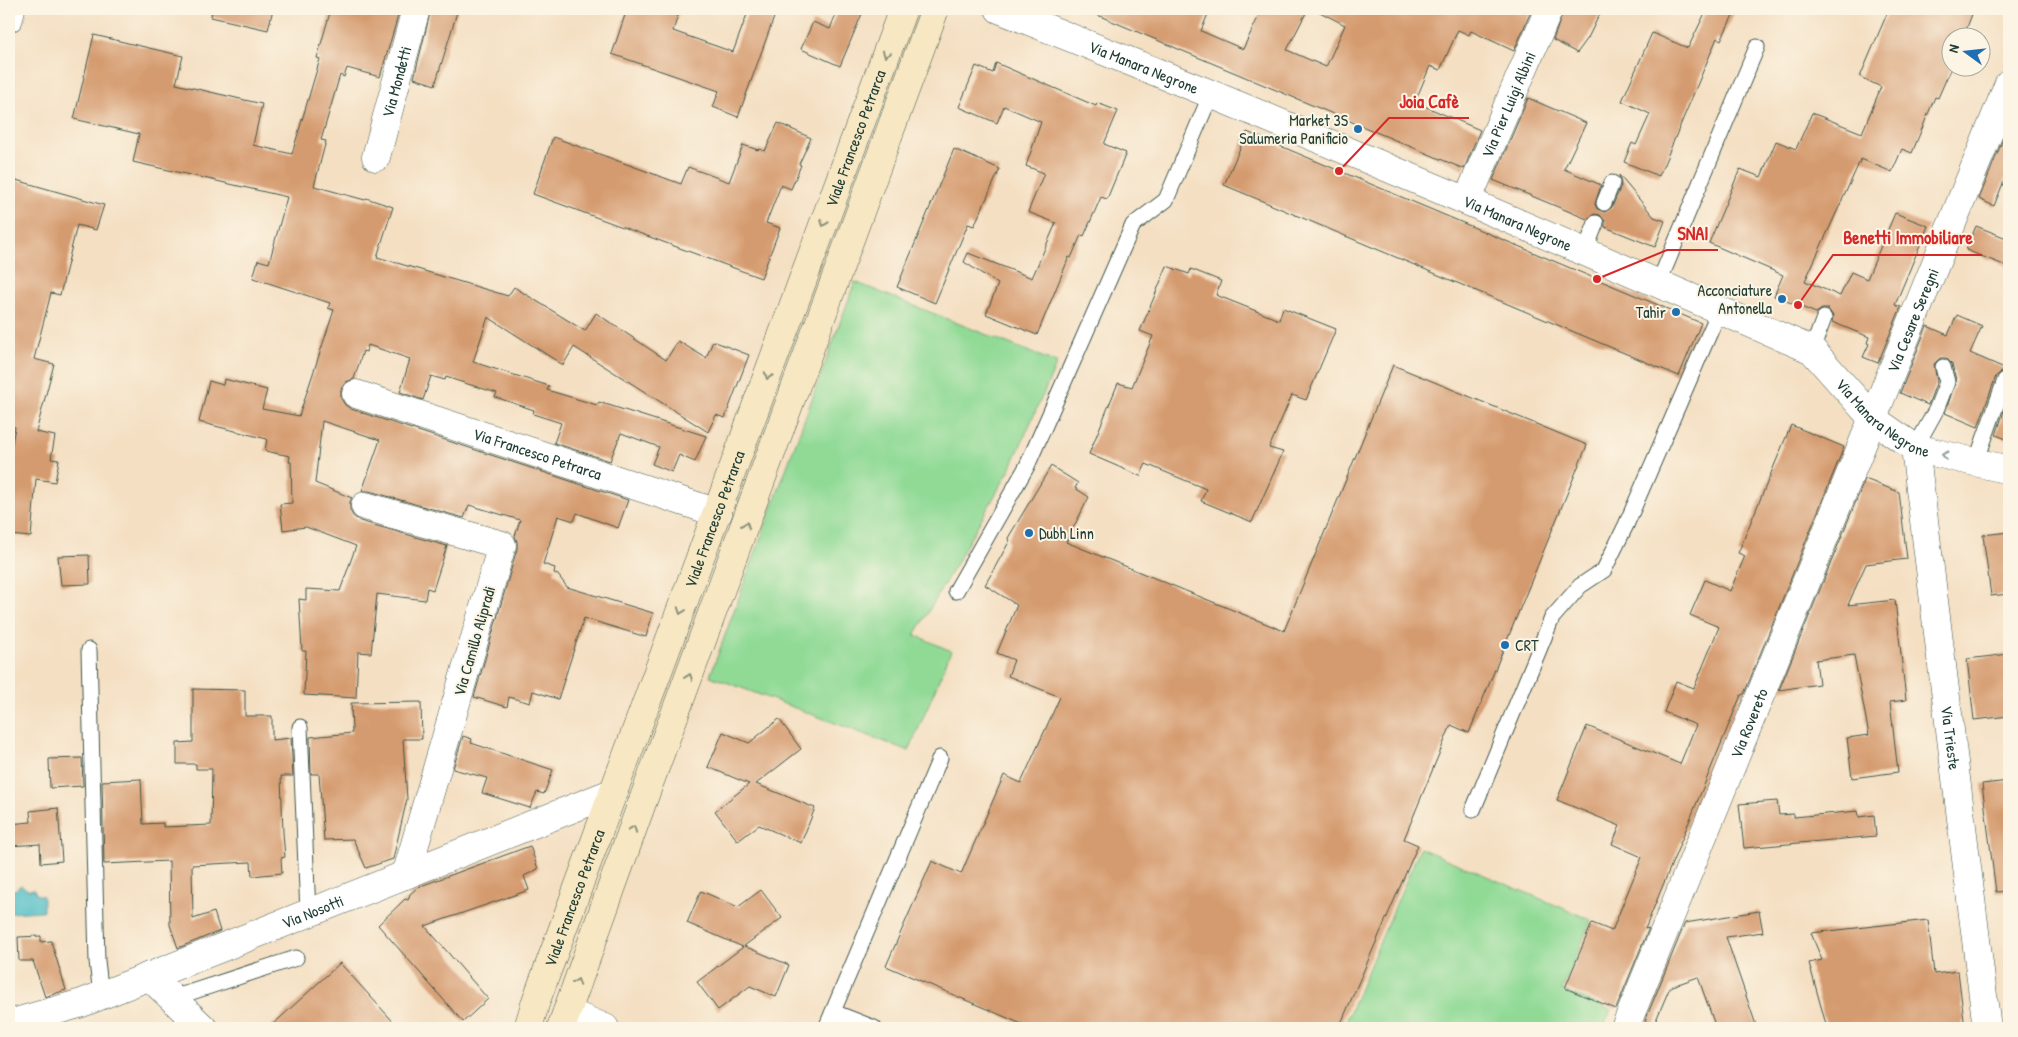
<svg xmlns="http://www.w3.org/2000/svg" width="2018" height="1037" viewBox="0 0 2018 1037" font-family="'Patrick Hand',sans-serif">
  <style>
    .green { fill: #90da96; stroke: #588c65 }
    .water { fill: #4fbdc7; stroke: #377d7e }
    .building { fill: #d59b70 }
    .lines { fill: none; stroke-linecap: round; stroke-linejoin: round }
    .lane-casing { stroke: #3f5549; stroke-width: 17 }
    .street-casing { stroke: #3f5549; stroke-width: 29 }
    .secondary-casing { stroke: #3f5549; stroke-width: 29 }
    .lane { stroke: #fff; stroke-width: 15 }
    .street { stroke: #fff; stroke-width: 28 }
    .secondary { stroke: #f7e8c3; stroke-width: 28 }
    .oneway { stroke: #8b927c }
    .oneway2 { stroke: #8f9e9a }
    .poi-dot { fill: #1f6fb2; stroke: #fcf5e5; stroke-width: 2 }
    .labels { text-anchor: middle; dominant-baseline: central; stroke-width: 4; stroke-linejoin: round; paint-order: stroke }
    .street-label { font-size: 16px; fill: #1f3d34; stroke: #fcf5e5 }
    .poi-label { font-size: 16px; fill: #1f3d34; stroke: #fcf5e5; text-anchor: end }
    .leader { fill: none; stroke: #d62828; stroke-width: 2 }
    .callout-dot { fill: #d62828; stroke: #fcf5e5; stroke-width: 2 }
    .callout-label { font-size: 18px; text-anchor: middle; font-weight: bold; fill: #d62828; stroke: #fcf5e5; stroke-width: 4; stroke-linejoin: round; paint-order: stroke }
  </style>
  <rect width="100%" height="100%" fill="#fcf5e5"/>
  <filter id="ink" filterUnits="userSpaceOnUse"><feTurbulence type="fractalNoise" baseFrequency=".02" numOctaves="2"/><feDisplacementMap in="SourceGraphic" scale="10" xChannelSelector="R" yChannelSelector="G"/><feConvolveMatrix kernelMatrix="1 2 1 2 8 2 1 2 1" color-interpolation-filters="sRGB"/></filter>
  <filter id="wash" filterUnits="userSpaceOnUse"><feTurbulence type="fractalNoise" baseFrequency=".0096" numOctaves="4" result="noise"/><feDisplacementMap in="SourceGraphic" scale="20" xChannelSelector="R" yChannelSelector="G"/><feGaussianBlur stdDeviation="1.12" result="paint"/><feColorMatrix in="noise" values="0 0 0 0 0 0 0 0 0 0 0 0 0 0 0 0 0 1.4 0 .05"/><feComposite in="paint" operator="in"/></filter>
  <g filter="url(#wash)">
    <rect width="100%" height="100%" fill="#f4dfc2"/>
    <g class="green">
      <path d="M855 282 1057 363 1010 469 915 635 951 651 909 751 710 676Z"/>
      <path d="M1420 848 1591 920 1562 990 1611 1010 1603 1028H1343Z"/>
    </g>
    <path class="water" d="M21 885 28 890 34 889 36 894 43 896V911L9 913V890H15Z"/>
    <g id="blocks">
      <g class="building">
        <path d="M212 9H273L268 30 211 17Z"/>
        <path d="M331 9H400L380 77 347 68 344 77 340 75 321 140 326 141 314 186 365 200 366 198 393 207 377 257 508 296 514 287 585 331 596 313 666 360 678 341 706 358 713 341 749 355 725 418 716 415 708 432 574 347 563 365 488 317 473 362 549 386 547 390 597 405 599 402 706 436 695 462 679 455 672 472 652 464 659 447 621 433 610 461 554 443 561 423 533 414 534 410 495 397 497 393 458 381 446 377 445 380 431 376 423 400 400 392 410 359 368 345 366 352 363 351 354 379 346 382 341 389V398L345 405 351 409 628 500 618 528 577 513 574 521 558 516 543 564 555 568 554 573 558 575 567 587 653 613 646 637 584 618 558 699 533 691 530 703 509 697 507 707 474 697 517 549V542L515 536 520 520 469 505 464 518 369 491H362L380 440 322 421 315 483 352 498 350 502V510L353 516 360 521 447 546 433 590 427 588 425 600 377 594 371 653 358 652 356 698 304 695 306 651H302L299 599 306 600V589L340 591 356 546 306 527 283 530 280 504 292 503 291 462H289L290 456 265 451 267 439 199 422 209 381 223 385 224 379 267 390 262 409 299 416 334 310 328 308 330 303 253 278 258 260 269 263 287 197 133 162 139 134 74 119 94 35 183 56 176 84 262 104 253 145 292 154 320 59 317 58Z"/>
        <path d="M431 9H458L435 85 414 78Z"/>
        <path d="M627 9H680L673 31 733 52 749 9H777L738 117 713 107 719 91 612 54Z"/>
        <path d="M838 9H864L840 66 801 49 813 22 830 29Z"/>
        <path d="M1083 9H1210L1201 31 1243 49 1262 9H1308L1287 50 1326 67 1345 25 1314 9H1532L1514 51 1471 31 1469 35 1458 30 1440 70 1430 66 1415 102 1480 130 1464 169Z"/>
        <path d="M1564 9H1602L1588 38 1577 53 1553 40Z"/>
        <path d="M1707 9H1736L1721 40 1717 38 1659 176 1624 162 1632 143 1636 145 1650 114 1622 101 1652 33 1688 48Z"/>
        <path d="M1889 9H1974L1963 38H1950L1951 68 1938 98 1935 97 1912 153 1902 149 1892 172 1861 159 1805 281 1840 296 1851 272 1867 279 1895 213 1928 226 1895 305 1901 307 1878 363 1863 357 1869 344 1867 343 1869 337 1832 322 1833 316 1828 309H1822L1816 313 1774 296 1783 275 1709 243 1740 169 1761 177 1776 141 1796 149 1812 113 1862 133 1881 87 1860 77Z"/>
        <path d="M996 63 1096 106 1097 103 1118 111 1104 144 1126 153 1107 199 1101 197 1084 236 1081 235 1071 258 1069 257 1037 335 986 314 998 284 964 262 968 253 1032 278 1056 223 1028 212 1044 173 1026 166 1041 122 1004 106 997 123 959 107 976 66 993 73Z"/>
        <path d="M1528 98 1586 123 1564 169 1601 185 1595 204 1597 209 1605 212 1612 207 1621 186 1619 175 1654 217 1665 221 1655 247 1605 227V221L1600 215 1594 214 1587 219 1493 180Z"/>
        <path d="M778 123 811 138 799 164 801 165 791 189 781 185 766 223 780 228 761 278 533 194 553 137 681 184 688 167 729 182 743 145 758 150 759 149 765 151Z"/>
        <path d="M2009 124V168L1994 206 1979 199Z"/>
        <path d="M1247 132 1701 323 1679 376 1224 185Z"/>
        <path d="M954 149 1000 169 974 226 968 224 935 303 897 287Z"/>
        <path d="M9 178 104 205 96 230 77 225 60 295 51 293 34 359 54 364 36 432 55 436 51 459 59 460 55 482 36 479 31 537 9 535V461L15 427 9 426Z"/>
        <path d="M1976 226 2009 239V267L1966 250Z"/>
        <path d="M1167 266 1189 274 1191 269 1221 281 1216 295 1279 320 1283 308 1336 329 1306 400 1292 395 1269 448 1283 452 1252 522 1201 501 1206 489 1146 464 1140 476 1089 454 1118 383 1132 387 1153 336 1140 331Z"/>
        <path d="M1957 315 1982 326 1970 353 2009 370V372L2003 371 1996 376 1978 427 1945 413 1956 380 1952 364 1946 358H1940L1934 364 1937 381 1928 405 1900 393 1927 326 1948 335Z"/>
        <path d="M1393 365 1587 445 1469 733 1451 725 1404 839 1418 845 1339 1028H1031L886 966 932 861 961 874 1004 775 1021 783 1060 697 1008 676 1014 660 997 653 1017 605 985 585 1009 542 1008 538 1051 466 1078 483 1075 488 1089 497 1066 542 1284 631Z"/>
        <path d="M2009 396V440L1996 435Z"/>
        <path d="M1791 425 1844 447 1744 694 1741 695 1645 929 1649 928 1616 1009 1565 988 1592 923 1612 931 1642 857 1612 844 1620 826 1557 800 1587 726 1680 764 1696 725 1664 712 1676 681 1694 688 1719 627 1690 615 1705 580 1730 591 1745 556 1738 553Z"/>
        <path d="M1865 479 1899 492 1907 559 1866 564 1848 605 1895 600 1906 700 1890 702 1898 772 1852 778 1847 738 1869 735 1854 655 1816 660 1819 684 1779 690Z"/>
        <path d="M2009 532V594L1991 596 1983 535Z"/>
        <path d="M89 555 90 584 61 585 58 556Z"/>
        <path d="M2009 654V716L1974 720 1967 659Z"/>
        <path d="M193 689 245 690V716H272V740L291 738 293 776H281L283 833 285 857 281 858 282 873 252 876 251 862 192 865 193 919 214 912 220 931 178 948 170 925 169 861 104 864 102 781 141 779 143 824 163 823V827L211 825 212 769H196V764H177V743L193 742Z"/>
        <path d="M421 702 422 739H403L407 799 393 859 366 868 353 839 324 840 319 774H311L310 737 352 733 351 703Z"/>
        <path d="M779 719 801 749 756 784 815 808 801 843 759 825 738 841 715 811 749 784 708 767 723 732 749 743Z"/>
        <path d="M463 736 472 739 471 743 553 770 544 794 537 792 530 808 482 793 487 778 453 769Z"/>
        <path d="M82 758 83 786 50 788 49 759Z"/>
        <path d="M2009 781V891L1996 892 1982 784Z"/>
        <path d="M1777 801 1779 815 1794 814V817L1858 811 1859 817 1874 815 1876 836 1744 848 1739 804Z"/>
        <path d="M58 808 62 861 41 863 40 844 9 846V824L31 822 30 811Z"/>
        <path d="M530 846 538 869 524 876 529 890 425 926 488 999 463 1022 378 925 405 899 408 900 410 894 418 887Z"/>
        <path d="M761 890 782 918 744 946 789 965 776 997 750 986 718 1010 697 982 743 947 687 923 701 891 738 907Z"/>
        <path d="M1759 911 1763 932 1726 937 1757 1028H1716L1698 977 1670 987 1654 1025 1645 1021 1685 923Z"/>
        <path d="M1928 920 1934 974 1958 971 1964 1020 1960 1028H1827L1809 963 1822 960 1811 933Z"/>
        <path d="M41 936V942L51 941 66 990 45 997 33 961H19L18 937Z"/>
        <path d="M340 963 399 1028H269Z"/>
      </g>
    </g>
  </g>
  <g filter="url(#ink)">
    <use href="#blocks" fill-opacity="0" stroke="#3f5549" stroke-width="1"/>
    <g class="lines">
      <g class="lane-casing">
        <g id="lane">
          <path d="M1604 203 1612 183"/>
          <path d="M1585 251 1596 223"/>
          <path d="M1659 282 1757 47"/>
          <path d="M1812 350 1824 318"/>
          <path d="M1915 448 1936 410 1947 382 1943 367"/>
          <path d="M1976 462 2005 380"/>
          <path d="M956 591 1027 466 1133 225 1166 200 1211 94"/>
          <path d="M89 650 97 961 101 995"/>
          <path d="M300 727 308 913"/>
          <path d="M1473 810 1552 618 1580 586 1604 570 1626 525 1720 309"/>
          <path d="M173 998 296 958"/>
          <path d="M833 1012 874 1028"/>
          <path d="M826 1028 940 758"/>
        </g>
      </g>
      <g class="street-casing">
        <g id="street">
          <path id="s1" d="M999 9 1211 94 1467 201 1812 350 1873 419 1915 448 2009 470"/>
          <path d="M9 18 11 9"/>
          <path id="s2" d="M376 157 416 9"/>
          <path id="s3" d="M1467 201 1549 9"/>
          <path id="s4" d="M356 394 718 513"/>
          <path id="s5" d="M1915 448 1987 1028"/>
          <path d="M365 506 502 545 406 875"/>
          <path d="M149 976 203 1028"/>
          <path d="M567 1012 605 1028"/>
          <path id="s6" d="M9 1024 82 1003 614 792"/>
          <path id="s7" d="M1625 1028 2009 83"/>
        </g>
      </g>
      <g class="secondary-casing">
        <g id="secondary">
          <path id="s8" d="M528 1028 536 1001 903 9"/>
          <path d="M561 1028 642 803 935 9"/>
        </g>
      </g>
      <use href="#lane" class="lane"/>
      <use href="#street" class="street"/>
      <use href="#secondary" class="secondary"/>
    </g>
    <defs><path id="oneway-chevron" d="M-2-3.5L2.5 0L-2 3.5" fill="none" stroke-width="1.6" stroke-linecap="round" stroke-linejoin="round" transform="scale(1.25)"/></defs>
    <g class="oneway">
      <use href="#oneway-chevron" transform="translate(886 54) rotate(110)"/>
      <use href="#oneway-chevron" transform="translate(824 223) rotate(110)"/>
      <use href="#oneway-chevron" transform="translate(768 376) rotate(110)"/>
      <use href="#oneway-chevron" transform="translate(746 525) rotate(-70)"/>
      <use href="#oneway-chevron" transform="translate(681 611) rotate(110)"/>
      <use href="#oneway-chevron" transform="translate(689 677) rotate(-70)"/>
      <use href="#oneway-chevron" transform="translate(633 829) rotate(-70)"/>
      <use href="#oneway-chevron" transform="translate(577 982) rotate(-70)"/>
    </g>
    <use class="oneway2" href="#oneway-chevron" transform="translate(1945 455) rotate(-167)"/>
  </g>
  <g class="poi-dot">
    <circle cx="1358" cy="129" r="5"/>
    <circle cx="1782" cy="299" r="5"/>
    <circle cx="1676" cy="312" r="5"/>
    <circle cx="1029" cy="533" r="5"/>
    <circle cx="1505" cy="645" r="5"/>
  </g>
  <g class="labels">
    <g class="street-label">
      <text stroke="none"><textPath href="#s1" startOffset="156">Via Manara Negrone</textPath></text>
      <text stroke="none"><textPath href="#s2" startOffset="78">Via Mondetti</textPath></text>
      <text stroke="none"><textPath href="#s3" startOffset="105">Via Pier Luigi Albini</textPath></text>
      <text stroke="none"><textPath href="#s8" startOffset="948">Viale Francesco Petrarca</textPath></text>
      <text stroke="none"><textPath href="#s1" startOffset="561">Via Manara Negrone</textPath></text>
      <text stroke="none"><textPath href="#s7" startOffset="764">Via Cesare Seregni</textPath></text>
      <text stroke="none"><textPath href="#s1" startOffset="981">Via Manara Negrone</textPath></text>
      <text stroke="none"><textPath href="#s4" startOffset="191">Via Francesco Petrarca</textPath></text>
      <text stroke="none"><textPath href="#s8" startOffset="542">Viale Francesco Petrarca</textPath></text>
      <text transform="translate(474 641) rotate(-74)">Via Camillo Alipradi</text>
      <text stroke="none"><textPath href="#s7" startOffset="329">Via Rovereto</textPath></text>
      <text stroke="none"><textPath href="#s5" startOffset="292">Via Trieste</textPath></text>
      <text stroke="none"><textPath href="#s8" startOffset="138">Viale Francesco Petrarca</textPath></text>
      <text stroke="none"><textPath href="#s6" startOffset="324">Via Nosotti</textPath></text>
    </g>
    <g class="poi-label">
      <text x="1348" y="120">Market 3S<tspan x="1348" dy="18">Salumeria Panificio</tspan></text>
      <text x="1772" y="290">Acconciature<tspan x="1772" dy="18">Antonella</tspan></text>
      <text x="1666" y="312">Tahir</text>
      <text x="1039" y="533" text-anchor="start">Dubh Linn</text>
      <text x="1515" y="645" text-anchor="start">CRT</text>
    </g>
  </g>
  <path class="leader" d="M1339 171L1389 118H1469M1597 279L1667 250H1718M1798 305L1833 255H1982"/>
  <g class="callout-dot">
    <circle cx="1339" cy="171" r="5"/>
    <circle cx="1597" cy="279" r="5"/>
    <circle cx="1798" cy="305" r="5"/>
  </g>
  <g class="callout-label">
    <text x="1429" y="108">Joia Cafè</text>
    <text x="1693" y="240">SNAI</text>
    <text x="1908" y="244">Benetti Immobiliare</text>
  </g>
  <rect width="2018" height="1037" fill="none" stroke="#fcf5e5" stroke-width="30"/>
  <g transform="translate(1966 52) rotate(285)"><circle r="24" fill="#fcf5e5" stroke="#a4ab9e"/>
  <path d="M0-4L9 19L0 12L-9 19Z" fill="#1f6fb2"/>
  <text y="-8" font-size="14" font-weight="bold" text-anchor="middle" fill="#1f3d34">N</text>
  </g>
</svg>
